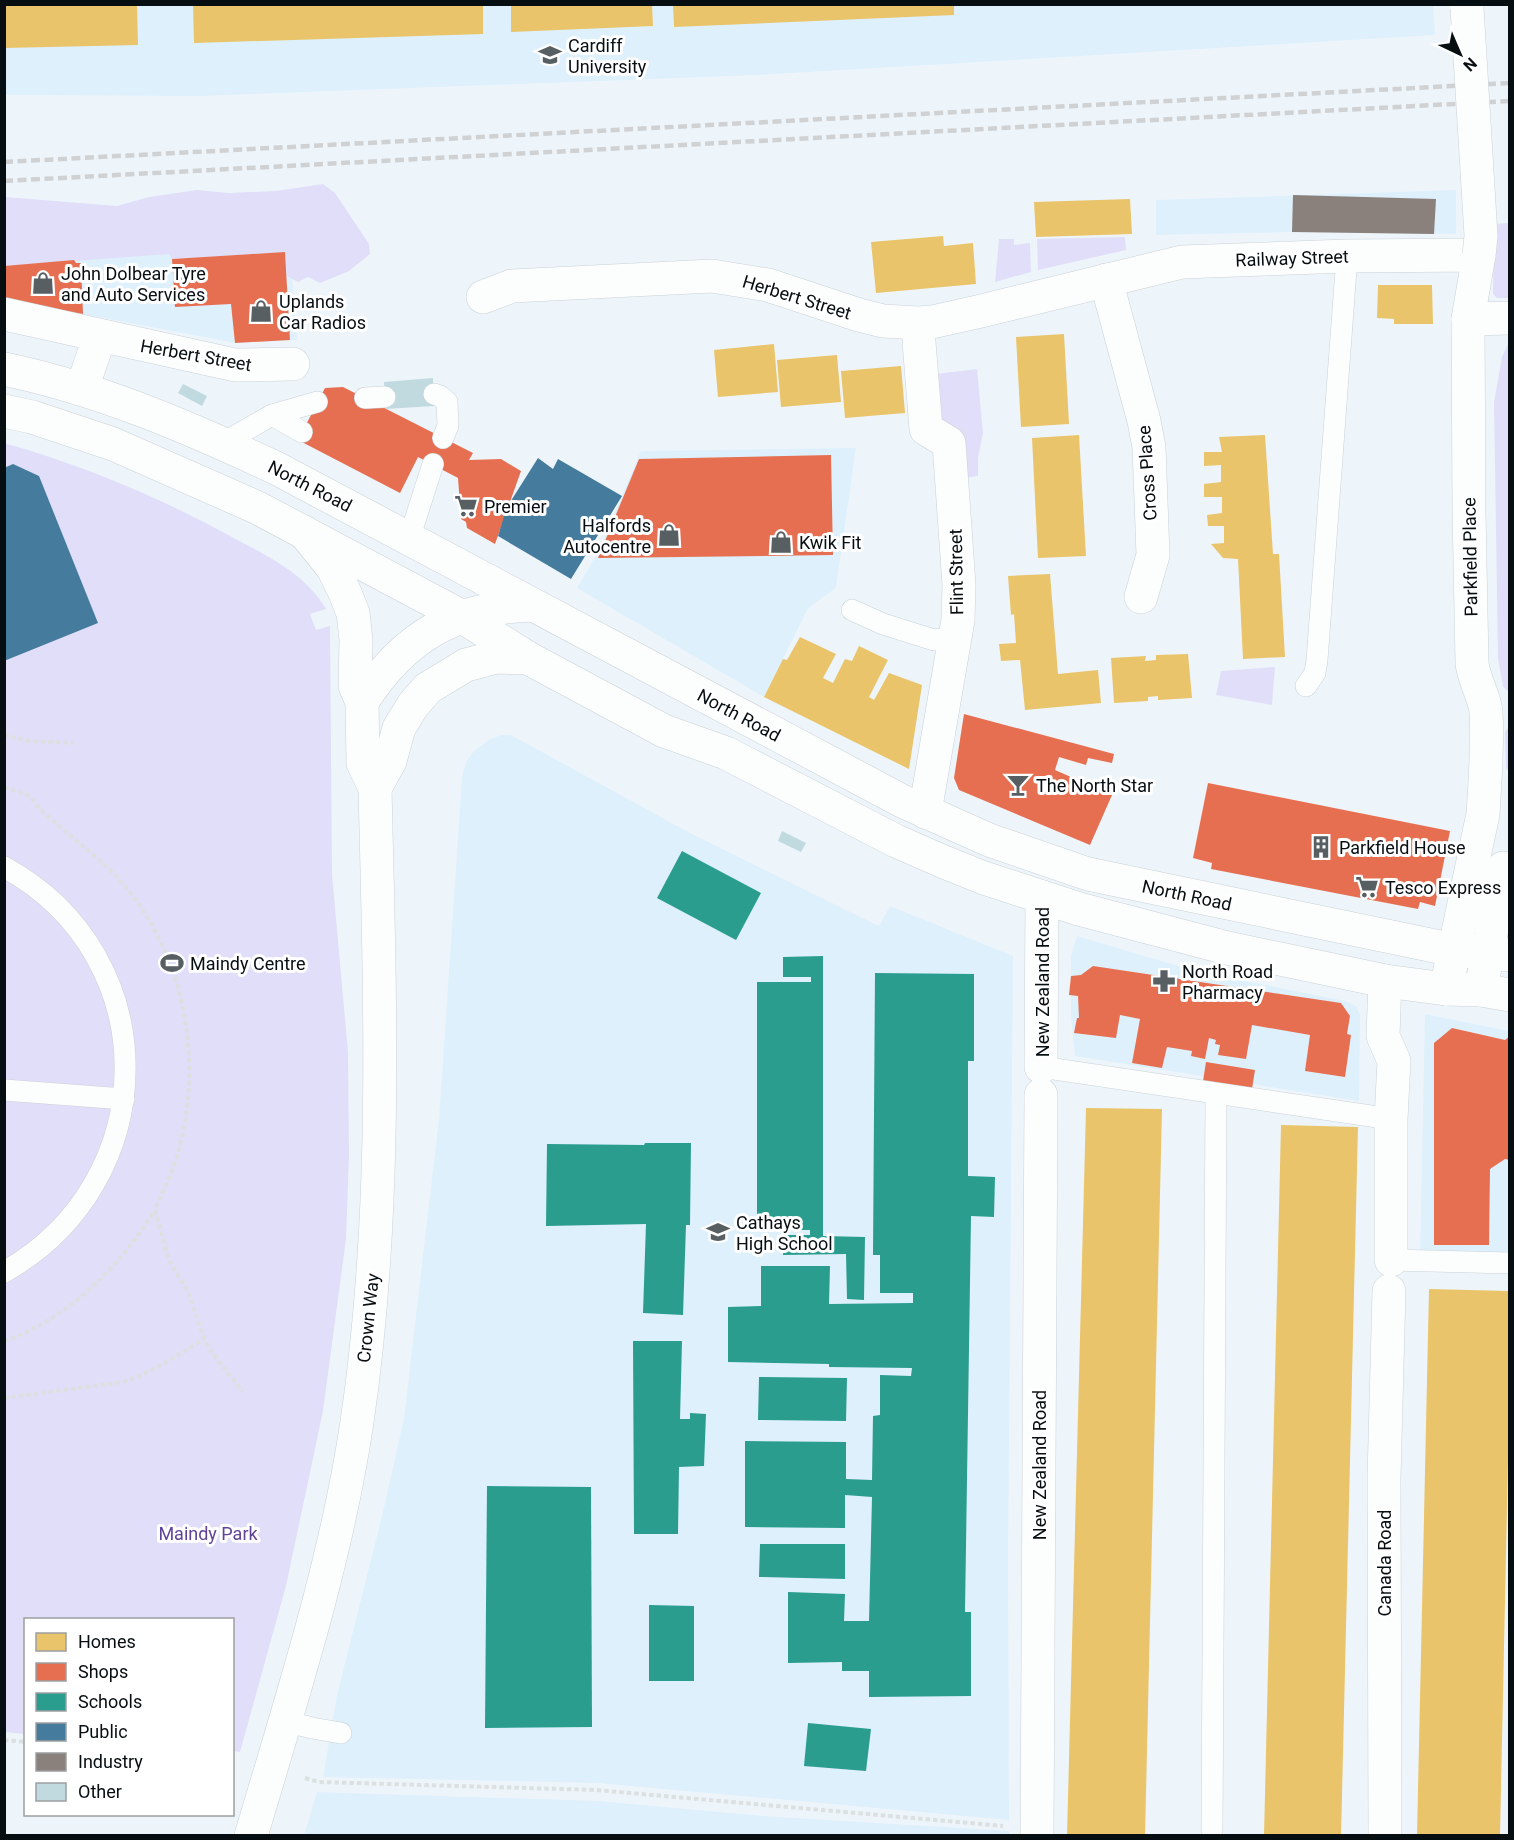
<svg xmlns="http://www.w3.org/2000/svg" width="1514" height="1840" viewBox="0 0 1514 1840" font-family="Roboto,sans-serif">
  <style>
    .built { fill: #def0fc }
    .green { fill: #e1def9 }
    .homes { fill: #e9c46a }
    .shops { fill: #e76f51 }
    .schools { fill: #2a9d8f }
    .public { fill: #457b9d }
    .industry { fill: #8a817c }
    .building { fill: #c1dae0 }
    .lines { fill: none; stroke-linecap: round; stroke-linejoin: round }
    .lane-casing { stroke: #cad1d6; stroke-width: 22 }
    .street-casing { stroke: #cad1d6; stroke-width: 34 }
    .secondary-casing { stroke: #cad1d6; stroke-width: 34 }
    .primary-casing { stroke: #cad1d6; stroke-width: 34 }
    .path { stroke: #dde0e1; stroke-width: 4; stroke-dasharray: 4.5 3; stroke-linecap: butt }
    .lane { stroke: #fcfefe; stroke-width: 21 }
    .street { stroke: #fcfefe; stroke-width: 33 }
    .secondary { stroke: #fcfefe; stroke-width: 33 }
    .primary { stroke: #fcfefe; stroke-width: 33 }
    .rail { stroke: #cfd1d3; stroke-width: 4.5; stroke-dasharray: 9 4.5; stroke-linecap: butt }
    .street-bridge-casing { stroke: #cad1d6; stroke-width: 34; stroke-linecap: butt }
    .street-bridge { stroke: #fcfefe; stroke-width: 33 }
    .labels { text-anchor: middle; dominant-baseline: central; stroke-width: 6; stroke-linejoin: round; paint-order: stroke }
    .poi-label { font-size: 18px; fill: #070e12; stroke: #fff; text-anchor: start }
    .street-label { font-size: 18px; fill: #070e12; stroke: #fff }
    .park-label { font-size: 18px; fill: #5f4399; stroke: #fff }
  </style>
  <rect width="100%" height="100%" fill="#eef5fa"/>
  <g class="built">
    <path d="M5 4H1433L1435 35 758 75 201 96 5 95Z"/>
    <path d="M1456 190V234L1292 232 1156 235V200Z"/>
    <path d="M289 240 297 340 235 343 83 314 5 301 4 256Z"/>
    <path d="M856 448 836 588 808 608 764 697 577 588 598 552 641 451Z"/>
    <path d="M501 735H511L690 833 879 926 890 906 1013 956 1008 1559 1009 1820 597 1783 323 1777 337 1695 383 1512 404 1418 439 1119 462 777 466 762 474 751 489 740Z"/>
    <path d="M1077 936 1195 971 1345 1001 1356 1006 1360 1015 1359 1101 1075 1056 1071 1018V956Z"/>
    <path d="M1425 1014 1509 1031V1254L1420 1256Z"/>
    <path d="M317 1792 599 1801 764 1816 1009 1831V1835H304Z"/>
  </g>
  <g class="green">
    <path d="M323 184 335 193 369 244 370 254 349 271 320 283 308 277 298 282 287 276 285 252 172 259 169 254 5 266V197L117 206 149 197 197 190 229 193 276 191Z"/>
    <path d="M1509 223V298H1497L1493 294 1494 224Z"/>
    <path d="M1125 237 1126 250 1038 270 1037 239Z"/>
    <path d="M999 239H1014V245L1030 243 1031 272 995 282Z"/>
    <path d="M1509 342V693L1503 686 1498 659 1494 402 1502 357Z"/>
    <path d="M977 369 983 433 978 458V476L963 478 937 416 936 374Z"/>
    <path d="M4 443C85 466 159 497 232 537 267 556 305 573 326 609L310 614 316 630 330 626 332 874 348 1052 349 1155 346 1239 323 1411 286 1586 240 1752 233 1751 232 1620H26L25 1734 5 1732Z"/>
    <path d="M1275 667 1272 705 1216 695 1221 671Z"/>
    <path d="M1509 726V772L1506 768 1505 732Z"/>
  </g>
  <g class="homes">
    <path d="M4 4H137L138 45 4 48Z"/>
    <path d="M193 4H483V34L194 43Z"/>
    <path d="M511 4H652L653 26 511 32Z"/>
    <path d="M673 4H954V15L674 27Z"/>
    <path d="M1130 199 1132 234 1036 237 1034 202Z"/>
    <path d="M943 236 944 246 973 243 976 284 876 293 871 242Z"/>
    <path d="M1378 285H1432L1433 324H1394V319L1377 318Z"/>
    <path d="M1064 334 1069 424 1021 427 1016 337Z"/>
    <path d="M774 344 778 392 718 397 714 350Z"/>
    <path d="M837 355 841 402 781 407 777 360Z"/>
    <path d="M901 366 905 413 845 418 841 371Z"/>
    <path d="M1079 435 1086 556 1038 558 1032 438Z"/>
    <path d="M1265 435 1273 554H1279L1285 657 1243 659 1238 559 1223 558 1211 544 1224 543V526H1208L1207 515 1222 513V497H1204V484L1221 482V465L1204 466V452H1222L1219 437Z"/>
    <path d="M1050 574 1058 674 1098 670 1101 703 1025 710 1020 660 1001 661 999 644 1016 643 1014 614 1011 615 1008 576Z"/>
    <path d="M800 637 836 654 823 678 833 683 845 659 852 661 859 646 888 660 869 697 874 700 889 673 922 685 909 769 764 697 783 659 787 660Z"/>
    <path d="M1188 654 1192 698 1158 700V696L1148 697V701L1114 703 1111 658 1146 656 1145 661 1156 660V655Z"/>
    <path d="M1086 1108 1162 1109 1145 1836H1067Z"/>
    <path d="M1281 1125 1358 1127 1341 1836H1264Z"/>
    <path d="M1429 1289 1509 1291V1412L1500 1836H1417Z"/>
  </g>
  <g class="shops">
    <path d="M285 252 290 340 235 343 231 304 175 307 172 259Z"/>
    <path d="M74 260 76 263H81L83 314 4 301V266Z"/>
    <path d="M343 387 473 453 469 460 501 459 521 471 495 544 467 528 466 522 461 519 458 478 418 457 400 493 298 440 325 388Z"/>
    <path d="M831 455 833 555 598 558 639 459Z"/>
    <path d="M964 714 1114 754 1112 763 1088 758 1086 765 1059 757 1055 770 1112 795 1090 845 959 790 954 778Z"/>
    <path d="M1208 783 1450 831 1435 906 1420 902 1418 909 1211 869 1212 863 1193 858Z"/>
    <path d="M1093 966 1341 1003 1350 1016 1347 1034 1351 1035 1345 1077 1305 1071 1310 1035 1252 1025 1246 1059 1218 1055 1220 1045 1215 1044 1216 1040 1209 1038 1205 1059 1191 1056 1192 1051 1167 1047 1162 1068 1132 1063 1140 1019 1120 1015 1116 1038 1074 1033 1077 1018H1079L1078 996 1069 995 1071 976 1081 975Z"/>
    <path d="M1452 1028 1505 1040 1510 1036V1160L1505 1159 1490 1169 1489 1245H1434V1043Z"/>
    <path d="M1206 1062 1255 1070 1252 1089 1203 1081Z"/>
  </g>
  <g class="schools">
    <path d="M682 851 761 893 736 940 657 898Z"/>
    <path d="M823 956V1236L865 1237 864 1300 847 1299 846 1254 783 1255 784 1235H810V1230H757V982H811V977H783V957Z"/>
    <path d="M875 973 974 974V1061H968V1176L995 1177 994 1217 971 1216 965 1612H971V1696L869 1697V1671H842V1662L788 1663V1592L845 1594 844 1621H869L872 1497 845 1495V1528L745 1527V1441L846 1442V1479L872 1480 873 1416 880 1415V1375L911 1376 912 1368 829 1367V1364L728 1362V1307L761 1306V1266H830L829 1304 913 1303V1293H880V1255H873Z"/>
    <path d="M645 1143H691L690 1225H686L683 1315 643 1313 646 1224 546 1226 547 1144 644 1145Z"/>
    <path d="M633 1341H682L680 1419H690V1413L706 1414 704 1466 679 1467 678 1534H634Z"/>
    <path d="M759 1377 847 1378 846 1421 758 1420Z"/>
    <path d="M487 1486 591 1487 592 1727 485 1728Z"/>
    <path d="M760 1544H845V1579L759 1577Z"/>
    <path d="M649 1605 694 1606V1681H649Z"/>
    <path d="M808 1723 871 1729 866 1771 804 1766Z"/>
  </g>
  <g class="public">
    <path d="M538 458 553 469 558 459 622 496 571 579 498 536 507 507Z"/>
    <path d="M13 464 39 476 98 623 4 661V468Z"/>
  </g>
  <path class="industry" d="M1293 195 1436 199 1434 234 1292 232Z"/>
  <g class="building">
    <path d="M433 378 434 406 386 409 384 382Z"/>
    <path d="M183 384 207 396 202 406 178 393Z"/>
    <path d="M782 831 806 843 801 852 778 841Z"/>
  </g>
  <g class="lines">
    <g class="lane-casing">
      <g id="lane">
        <path d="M434 394 440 396 447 402 448 426 443 438"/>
        <path d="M365 398 385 397"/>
        <path d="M272 415 302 432"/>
        <path d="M223 443 272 415 317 402"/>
        <path d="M409 539 433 464"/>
        <path d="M852 610 883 624 934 640 953 638"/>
        <path d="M1306 686 1315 673 1317 660 1347 256"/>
        <path d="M4 867C167 956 164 1182 4 1272"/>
        <path d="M1041 1067 1391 1119"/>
        <path d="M4 1090 124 1099"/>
        <path d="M1391 1260 1510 1263"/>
        <path d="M285 1721 312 1728 341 1733"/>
        <path d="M1212 1836 1216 1094"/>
      </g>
    </g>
    <g class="street-casing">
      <g id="street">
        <path d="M1106 280 1144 421 1149 447 1153 555 1141 597"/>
        <path d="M483 297 512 286 712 276 768 285 859 315 883 321 918 323 932 322 977 312 1182 262 1347 256 1479 255 1468 319 1469 511 1472 663C1474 681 1485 697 1486 712 1488 745 1485 781 1483 814L1446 989"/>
        <path d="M4 314 235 365 293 364"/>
        <path d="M1468 319 1510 318"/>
        <path d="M919 342 926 429 949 443 959 585 958 620 925 812"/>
        <path d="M82 388 100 336"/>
        <path d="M1385 981 1383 1036 1394 1061 1391 1119V1260"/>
        <path d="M1481 990 1503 868"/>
        <path d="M1041 1067 1042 897"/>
        <path d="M1037 1836 1041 1095"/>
        <path d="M1385 1836 1384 1478 1389 1291"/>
      </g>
    </g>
    <g class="secondary-casing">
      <g id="secondary">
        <path d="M362 702C404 636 454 608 532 605"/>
        <path d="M375 788 390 761 399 728 413 705 428 688 466 665 496 657 528 658"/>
        <path d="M251 1836C291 1700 336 1563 357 1422 388 1212 380 999 375 788L363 763 362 702 355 686 356 640 353 613 345 593 333 568 304 532"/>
      </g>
    </g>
    <g class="primary-casing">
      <g id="primary">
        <path d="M4 369C100 389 188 427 276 468L902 801 989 840 1088 874 1454 950 1510 955"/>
        <path d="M4 411 32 417 113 444 258 508 461 616 528 658 664 731 726 753 896 841 944 862 984 878 1079 909 1227 948 1385 981 1446 989 1481 990 1510 995"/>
      </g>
    </g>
    <g class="path">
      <path d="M4 735 29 741 74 743"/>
      <path d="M4 788C12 790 24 792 30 797 34 801 38 807 42 811 52 820 63 829 73 838 87 849 101 861 114 874 181 944 203 1049 181 1141 176 1165 165 1187 155 1209L169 1260 188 1292 204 1339 213 1354 243 1392"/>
      <path d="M4 1341C68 1320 121 1265 155 1210"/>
      <path d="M4 1398 123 1382C153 1372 178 1355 204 1339"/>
      <path d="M4 1740 26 1742"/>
      <path d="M305 1778 319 1782 596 1790 1003 1826"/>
    </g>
    <use href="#lane" class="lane"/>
    <use href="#street" class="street"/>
    <use href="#secondary" class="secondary"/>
    <use href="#primary" class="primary"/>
    <g class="rail">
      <path d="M4 162 1510 83"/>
      <path d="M4 181 1510 101"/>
    </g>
    <g class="street-bridge-casing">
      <path id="street-bridge" d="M1467 8 1481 236 1479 255"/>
    </g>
    <use href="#street-bridge" class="street-bridge"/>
  </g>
  <defs>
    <g id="university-bare" transform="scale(1.8)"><path d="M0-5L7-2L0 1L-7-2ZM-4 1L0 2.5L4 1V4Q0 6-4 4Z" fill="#585f63" stroke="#fff" stroke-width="2.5" paint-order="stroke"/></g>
    <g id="shop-bare" transform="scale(1.8)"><path d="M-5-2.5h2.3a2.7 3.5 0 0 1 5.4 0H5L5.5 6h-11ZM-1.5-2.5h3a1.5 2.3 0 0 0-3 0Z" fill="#585f63" stroke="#fff" stroke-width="2.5" paint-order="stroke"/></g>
    <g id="supermarket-bare" transform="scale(1.8)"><path d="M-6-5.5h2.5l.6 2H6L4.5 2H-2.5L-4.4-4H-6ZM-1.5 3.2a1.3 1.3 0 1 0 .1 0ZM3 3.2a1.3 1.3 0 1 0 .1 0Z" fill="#585f63" stroke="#fff" stroke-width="2.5" paint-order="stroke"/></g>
    <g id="bar-bare" transform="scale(1.8)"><path d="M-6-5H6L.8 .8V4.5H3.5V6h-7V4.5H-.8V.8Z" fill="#585f63" stroke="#fff" stroke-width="2.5" paint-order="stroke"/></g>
    <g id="building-bare" transform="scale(1.8)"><path d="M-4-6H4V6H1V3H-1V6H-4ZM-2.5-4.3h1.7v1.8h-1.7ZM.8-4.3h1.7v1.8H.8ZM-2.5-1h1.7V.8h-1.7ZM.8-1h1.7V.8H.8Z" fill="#585f63" stroke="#fff" stroke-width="2.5" paint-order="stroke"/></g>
    <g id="stadium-bare" transform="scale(1.8)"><path d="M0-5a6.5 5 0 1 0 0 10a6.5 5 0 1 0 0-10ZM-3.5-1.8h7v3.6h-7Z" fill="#585f63" stroke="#fff" stroke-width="2.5" paint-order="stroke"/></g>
    <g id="pharmacy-bare" transform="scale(1.8)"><path d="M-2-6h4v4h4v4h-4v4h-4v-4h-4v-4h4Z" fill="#585f63" stroke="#fff" stroke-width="2.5" paint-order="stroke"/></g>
    <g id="school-bare" transform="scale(1.8)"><path d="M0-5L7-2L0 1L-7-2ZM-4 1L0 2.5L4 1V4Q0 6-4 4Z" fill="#585f63" stroke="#fff" stroke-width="2.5" paint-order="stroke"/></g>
  </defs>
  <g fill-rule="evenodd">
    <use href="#university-bare" x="550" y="55"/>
    <use href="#shop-bare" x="43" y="283"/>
    <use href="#shop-bare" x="261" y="311"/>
    <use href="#supermarket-bare" x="466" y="506"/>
    <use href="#shop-bare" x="669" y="535"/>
    <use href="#shop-bare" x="781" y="542"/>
    <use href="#bar-bare" x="1018" y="785"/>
    <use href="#building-bare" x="1321" y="847"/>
    <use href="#supermarket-bare" x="1367" y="887"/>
    <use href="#stadium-bare" x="172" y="963"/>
    <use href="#pharmacy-bare" x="1164" y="981"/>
    <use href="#school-bare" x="718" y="1232"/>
  </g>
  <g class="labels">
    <g class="poi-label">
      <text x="568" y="45">Cardiff<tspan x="568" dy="21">University</tspan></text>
      <text x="61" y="273">John Dolbear Tyre<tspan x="61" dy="21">and Auto Services</tspan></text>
      <text x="279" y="301">Uplands<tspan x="279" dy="21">Car Radios</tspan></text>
      <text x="484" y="506">Premier</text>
      <text x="651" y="525" text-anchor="end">Halfords<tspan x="651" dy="21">Autocentre</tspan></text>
      <text x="799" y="542">Kwik Fit</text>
      <text x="1036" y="785">The North Star</text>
      <text x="1339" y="847">Parkfield House</text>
      <text x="1385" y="887">Tesco Express</text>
      <text x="190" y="963">Maindy Centre</text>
      <text x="1182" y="971">North Road<tspan x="1182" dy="21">Pharmacy</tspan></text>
      <text x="736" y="1222">Cathays<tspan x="736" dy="21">High School</tspan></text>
    </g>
    <g class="street-label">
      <text transform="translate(1292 258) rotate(-2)">Railway Street</text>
      <text transform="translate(797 297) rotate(17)">Herbert Street</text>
      <text transform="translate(196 355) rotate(10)">Herbert Street</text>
      <text transform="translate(1147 473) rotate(-94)">Cross Place</text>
      <text transform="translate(310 486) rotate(27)">North Road</text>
      <text transform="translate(1470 557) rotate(-91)">Parkfield Place</text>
      <text transform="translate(956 572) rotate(-91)">Flint Street</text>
      <text transform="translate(739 715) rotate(28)">North Road</text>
      <text transform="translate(1187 895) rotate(12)">North Road</text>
      <text transform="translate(1042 982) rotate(-90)">New Zealand Road</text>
      <text transform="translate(368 1318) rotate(-84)">Crown Way</text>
      <text transform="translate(1039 1465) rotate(-90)">New Zealand Road</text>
      <text transform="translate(1384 1563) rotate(-90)">Canada Road</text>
    </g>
    <g class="park-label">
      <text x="208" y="1533">Maindy Park</text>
    </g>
  </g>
  <rect width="1514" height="1840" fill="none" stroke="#070e12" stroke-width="12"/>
  <rect x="24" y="1618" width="210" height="198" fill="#ffffff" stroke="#9c9fa0" stroke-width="1.5"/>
  <rect x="36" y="1633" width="30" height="18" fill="#e9c46a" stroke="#9c9fa0" stroke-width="1.5"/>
  <text x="78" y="1648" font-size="18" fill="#070e12">Homes</text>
  <rect x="36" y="1663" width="30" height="18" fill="#e76f51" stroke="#9c9fa0" stroke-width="1.5"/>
  <text x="78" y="1678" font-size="18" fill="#070e12">Shops</text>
  <rect x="36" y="1693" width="30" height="18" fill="#2a9d8f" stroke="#9c9fa0" stroke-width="1.5"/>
  <text x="78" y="1708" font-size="18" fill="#070e12">Schools</text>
  <rect x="36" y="1723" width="30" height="18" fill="#457b9d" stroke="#9c9fa0" stroke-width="1.5"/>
  <text x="78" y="1738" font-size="18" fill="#070e12">Public</text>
  <rect x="36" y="1753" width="30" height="18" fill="#8a817c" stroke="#9c9fa0" stroke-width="1.5"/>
  <text x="78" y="1768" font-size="18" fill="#070e12">Industry</text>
  <rect x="36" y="1783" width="30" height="18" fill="#c1dae0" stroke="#9c9fa0" stroke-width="1.5"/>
  <text x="78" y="1798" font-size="18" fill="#070e12">Other</text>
  <g transform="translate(1460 54) rotate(136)" stroke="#ffffff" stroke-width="4.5" paint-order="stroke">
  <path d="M0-4.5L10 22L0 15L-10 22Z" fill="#070e12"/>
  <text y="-9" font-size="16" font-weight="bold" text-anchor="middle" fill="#070e12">N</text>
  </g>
</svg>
